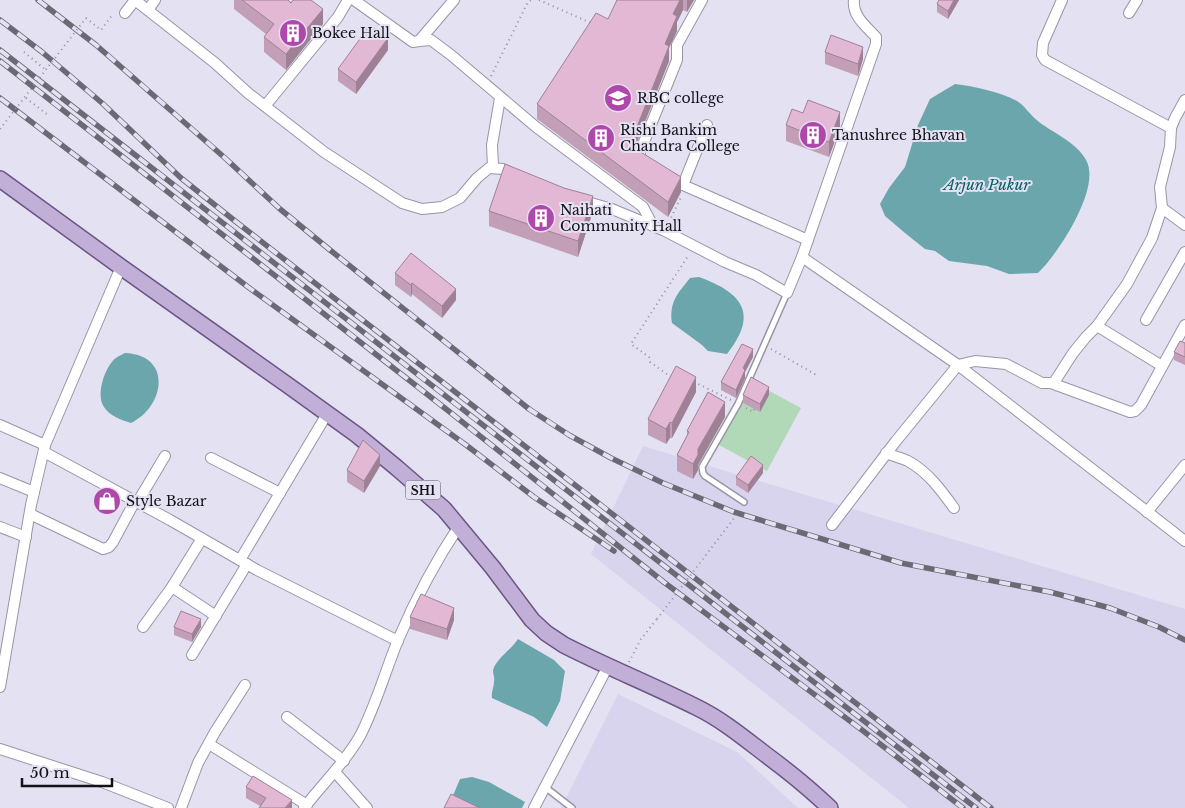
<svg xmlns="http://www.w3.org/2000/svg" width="1185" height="808" viewBox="0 0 1185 808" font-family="'Libre Baskerville',serif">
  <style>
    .built { fill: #d8d4ed }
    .green { fill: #b2d9b7 }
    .water { fill: #6aa6ab }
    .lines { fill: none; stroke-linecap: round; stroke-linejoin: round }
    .service-casing { stroke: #9895a6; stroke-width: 8 }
    .minor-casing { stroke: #9895a6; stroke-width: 12 }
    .primary-casing { stroke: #6a5584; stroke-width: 18 }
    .path { stroke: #92909d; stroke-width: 2; stroke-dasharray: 1 4; stroke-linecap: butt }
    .service { stroke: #fff; stroke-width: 5 }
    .minor { stroke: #fff; stroke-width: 10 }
    .primary { stroke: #c2afd8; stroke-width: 15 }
    .rail-casing { stroke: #6b6974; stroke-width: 5.5 }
    .rail { stroke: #e4e1f3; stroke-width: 4; stroke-dasharray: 11; stroke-linecap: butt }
    .path-bridge { stroke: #92909d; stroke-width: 2; stroke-dasharray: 1 4; stroke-linecap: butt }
    .wall { fill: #c39eb7 }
    .shaded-wall { fill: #9f8195 }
    .building { fill: #e3b8d5; stroke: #9f8195 }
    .labels { text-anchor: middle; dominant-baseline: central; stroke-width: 4; stroke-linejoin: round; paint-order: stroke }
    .shield { fill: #e4e1f3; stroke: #514f59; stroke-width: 1 }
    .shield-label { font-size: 12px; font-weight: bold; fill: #121117 }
    .poi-label { font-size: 14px; fill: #121117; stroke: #e4e1f3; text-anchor: start }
    .water-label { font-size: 15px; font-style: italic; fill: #086167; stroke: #e4e1f3 }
  </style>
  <rect width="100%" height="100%" fill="#e4e1f3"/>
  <g class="built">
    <path d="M643 446 1185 609V808H909L591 554Z"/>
    <path d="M618 694 737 752 798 808H561Z"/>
  </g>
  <path class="green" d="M753 382 801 408 767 471 719 445Z"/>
  <g class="water">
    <path d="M955 84C974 86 1000 92 1017 101 1025 106 1031 116 1039 122 1055 134 1076 142 1086 160 1102 187 1058 254 1038 273L1009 274 987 266 949 261 935 251 925 249 905 233 885 216 880 204 889 188 905 167 918 125 930 99Z"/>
    <path d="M699 277C743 293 759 314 727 354L708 351 702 345 672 323C669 302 678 293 690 278Z"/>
    <path d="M125 353C173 355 165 407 131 423 121 420 110 416 104 407 96 395 104 371 112 362 115 357 120 356 125 353Z"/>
    <path d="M518 639 554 660 565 671 560 701 547 727 534 717 492 698C491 691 494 688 494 682 495 678 493 674 493 670 496 659 512 649 518 639Z"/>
    <path d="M472 777 489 782 525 802 522 808H466L452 798 460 779Z"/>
  </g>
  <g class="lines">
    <g class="service-casing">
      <g id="service">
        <path d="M744 502 705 476 703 473 702 467 738 404 787 293"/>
        <path d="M545 787 572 808"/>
      </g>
    </g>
    <g class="minor-casing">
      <g id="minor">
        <path d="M135 0 215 63 248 93 324 152 402 203 422 209 442 207 460 198 477 178 489 168 503 169 513 174"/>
        <path d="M354 0 413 42 419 41"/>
        <path d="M454 0 419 41 431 40 451 55 536 127 643 207 653 226"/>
        <path d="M854 0C852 16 866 26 876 37V44L802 257 958 365 1185 541"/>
        <path d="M1062 0 1043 43 1042 55 1045 60 1171 128"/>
        <path d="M148 10 155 0"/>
        <path d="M125 13 135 0"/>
        <path d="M1129 13 1137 0"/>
        <path d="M265 106 338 17 348 0"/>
        <path d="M645 163 640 158V152L677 60V45L702 0"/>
        <path d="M493 167 492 145 500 98"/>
        <path d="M671 178 683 185 808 240"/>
        <path d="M683 185 707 125"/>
        <path d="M580 200 612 209 665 231 725 262 756 275 787 293 802 257"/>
        <path d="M1162 208 1185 225"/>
        <path d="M1146 320 1185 252"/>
        <path d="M1097 326 1162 366"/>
        <path d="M1051 383 1130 412 1135 411 1141 405 1185 325"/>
        <path d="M0 425 45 445"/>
        <path d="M44 452 170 520 257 570 398 641"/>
        <path d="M886 453C893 456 902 458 908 461 928 472 941 490 954 508"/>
        <path d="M211 458 280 493"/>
        <path d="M0 478 34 492"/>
        <path d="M137 503 165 456"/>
        <path d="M1147 512 1185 465"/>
        <path d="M30 514 103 549 109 547 113 542 135 501"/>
        <path d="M832 525 896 441 958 365 975 361 1006 364 1042 383H1051L1055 381 1073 353 1086 337 1097 326 1127 284 1152 238 1162 208 1160 187 1170 147 1171 128 1175 118 1185 100"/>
        <path d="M0 527 26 537"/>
        <path d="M240 560 327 414"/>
        <path d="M172 587 216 616"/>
        <path d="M143 627 172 587 201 540"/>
        <path d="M192 655 247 564"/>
        <path d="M0 687 31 505 45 445 121 267"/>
        <path d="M287 717 344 761"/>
        <path d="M209 744 307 805"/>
        <path d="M0 749 102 782 168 808"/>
        <path d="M335 772 367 808"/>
        <path d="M181 808 198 763 215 732 245 685"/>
        <path d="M304 808C322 784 345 763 360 736 376 705 385 672 398 640 415 600 435 562 459 526"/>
        <path d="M534 808 608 666"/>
      </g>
    </g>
    <g class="primary-casing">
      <path id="primary" d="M0 179 121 267 289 386 357 435 397 468 444 509 493 568 532 620 546 633 564 645C607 667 652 685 696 707 721 719 743 737 765 754 788 771 809 788 830 808"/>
    </g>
    <g class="path">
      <path d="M539 0 591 23"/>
      <path d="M86 18 101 30 113 14"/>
      <path d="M24 52 47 71"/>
      <path d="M491 76 528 2 531 0"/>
      <path d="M26 98 48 115"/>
      <path d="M669 222 681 197"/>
      <path d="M771 349 818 376"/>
      <path d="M671 377 650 362 649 357 631 344 688 256"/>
      <path d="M694 382 731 400"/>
      <path d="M746 408 753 412 754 409"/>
      <path d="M629 662 641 639 657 619"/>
    </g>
    <use href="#service" class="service"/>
    <use href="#minor" class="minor"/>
    <use href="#primary" class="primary"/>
    <g class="rail-casing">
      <g id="rail">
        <path d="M38 0 96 45 225 158 280 209 330 250 529 409 569 435 611 458 663 483 734 512 901 563 1050 592 1110 608 1159 627 1185 640"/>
        <path d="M0 20 42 52 102 103 181 178 235 221 991 808"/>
        <path d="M0 50 976 808"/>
        <path d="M0 61 446 409 665 583 862 730 963 808"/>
        <path d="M0 98 248 287 466 445 534 497 614 551"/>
      </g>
    </g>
    <use href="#rail" class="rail"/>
    <g class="path-bridge">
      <path d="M0 129 86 18"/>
      <path d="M657 619 738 513"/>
    </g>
  </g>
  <g class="wall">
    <path d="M234 0H288L323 24 286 70 264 52V37L266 34 234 9Z"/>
    <path d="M617 0H694L687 12 683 10 677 22V31L669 48V61L635 147 681 192 668 217 537 119V104L608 19Z"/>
    <path d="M939 0H959L948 19 937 12V4Z"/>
    <path d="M388 50 356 94 338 81V69Z"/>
    <path d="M825 52 863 59 858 76 825 64Z"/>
    <path d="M786 125 840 127 829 157 786 141Z"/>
    <path d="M489 211H593L578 257 489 226Z"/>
    <path d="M395 273 456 300 442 318 412 294 411 297 395 285Z"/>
    <path d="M1185 343V365L1174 360V352Z"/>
    <path d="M753 357 745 372V378L736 398 721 390V382Z"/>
    <path d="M696 392 672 438H670L666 444 648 435V419Z"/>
    <path d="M743 395H769L760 412 743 403Z"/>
    <path d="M725 417 698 465V470L693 479 677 471V455L687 435V431Z"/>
    <path d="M380 466 364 493 347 482V470Z"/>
    <path d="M763 473 748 493 736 485V477Z"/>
    <path d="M410 617 454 620 447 640 410 629Z"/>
    <path d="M174 627H201L192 642 174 635Z"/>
    <path d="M246 787 292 808 260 806 246 798Z"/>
  </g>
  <g class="shaded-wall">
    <path d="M680 0H683V10L677 22V31L669 48V61L633 152V137L665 44 673 14Z"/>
    <path d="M687 0H694L687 12Z"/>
    <path d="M954 0H959L948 19V11Z"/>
    <path d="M323 9V24L286 70V54Z"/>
    <path d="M388 38V50L356 94V82Z"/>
    <path d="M863 47V59L858 76V64Z"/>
    <path d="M840 112V127L829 157V142Z"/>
    <path d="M681 177V192L668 217V202Z"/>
    <path d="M593 196V211L578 257V241Z"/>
    <path d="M412 283V294L411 297V285Z"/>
    <path d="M456 289V300L442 318V306Z"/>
    <path d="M753 349V357L745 372V378L736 398V390L743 368Z"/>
    <path d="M696 377V392L672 438V423Z"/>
    <path d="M769 387V395L760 412V404Z"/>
    <path d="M725 402V417L698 465V470L693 479V464L698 449Z"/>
    <path d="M670 422V438L666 444V429Z"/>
    <path d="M380 455V466L364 493V481Z"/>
    <path d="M763 465V473L748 493V485Z"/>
    <path d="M454 608V620L447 640V629Z"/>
    <path d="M201 619V627L192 642V634Z"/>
    <path d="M292 800V808H285Z"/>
  </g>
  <g class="building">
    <path d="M242 0H288L291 3 293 0H311L323 9 286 54 264 37 274 24Z"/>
    <path d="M617 0H680L673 14 677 16 665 44 669 46 633 137V144L636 149 681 177 668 202 537 104 596 13 608 19Z"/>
    <path d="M939 0H954L948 11 937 4Z"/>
    <path d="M370 25 388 38 356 82 338 69Z"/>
    <path d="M831 35 863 47 858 64 825 52Z"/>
    <path d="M808 100 840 112 829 142 786 125 792 109 803 113Z"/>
    <path d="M505 164 564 188 593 196 578 241 489 211Z"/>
    <path d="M411 253 456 289 442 306 412 283 411 285 395 273Z"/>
    <path d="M1180 341 1185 343V357L1174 352Z"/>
    <path d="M742 344 753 349 743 368 745 370 736 390 721 382Z"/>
    <path d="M676 366 696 377 672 423 670 422 666 429 648 419Z"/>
    <path d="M751 377 769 387 760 404 743 395Z"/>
    <path d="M708 392 725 402 698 449V455L693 464 677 455 689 432 687 431Z"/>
    <path d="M363 440 380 455 364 481 347 470Z"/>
    <path d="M751 456 763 465 748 485 736 477Z"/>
    <path d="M421 594 454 608 447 629 410 617Z"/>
    <path d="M181 611 201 619 192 634 174 627Z"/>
    <path d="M253 776 292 800 285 808H259L266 798 246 787Z"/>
    <path d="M451 794 480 808H444Z"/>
  </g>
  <defs>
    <g id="building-disc" transform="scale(1.4375)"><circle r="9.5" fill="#af48ab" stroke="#e4e1f3"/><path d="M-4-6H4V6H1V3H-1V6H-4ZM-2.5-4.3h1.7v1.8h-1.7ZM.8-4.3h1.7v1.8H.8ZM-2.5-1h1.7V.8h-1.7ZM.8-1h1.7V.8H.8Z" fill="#fff"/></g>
    <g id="university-disc" transform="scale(1.4375)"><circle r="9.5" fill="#af48ab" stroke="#e4e1f3"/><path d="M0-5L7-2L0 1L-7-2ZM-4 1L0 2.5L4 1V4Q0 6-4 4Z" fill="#fff"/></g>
    <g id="shop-disc" transform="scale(1.4375)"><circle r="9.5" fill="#af48ab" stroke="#e4e1f3"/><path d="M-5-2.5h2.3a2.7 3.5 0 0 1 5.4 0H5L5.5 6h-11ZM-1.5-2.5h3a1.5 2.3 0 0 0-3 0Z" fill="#fff"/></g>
  </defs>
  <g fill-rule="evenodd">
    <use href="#building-disc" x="293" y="33"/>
    <use href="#university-disc" x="618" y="98"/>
    <use href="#building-disc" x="813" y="135"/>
    <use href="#building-disc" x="601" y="138"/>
    <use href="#building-disc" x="541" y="218"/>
    <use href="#shop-disc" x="107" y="501"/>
  </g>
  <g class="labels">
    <rect class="shield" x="405.5" y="480.5" width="35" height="19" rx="4"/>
    <g class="shield-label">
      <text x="423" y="490">SH1</text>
    </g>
    <g class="poi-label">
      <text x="312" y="33">Bokee Hall</text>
      <text x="637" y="98">RBC college</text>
      <text x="620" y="130">Rishi Bankim<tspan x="620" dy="16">Chandra College</tspan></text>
      <text x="832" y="135">Tanushree Bhavan</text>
      <text x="560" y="210">Naihati<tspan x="560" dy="16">Community Hall</tspan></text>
      <text x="126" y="501">Style Bazar</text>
    </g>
    <g class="water-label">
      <text x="987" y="184">Arjun Pukur</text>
    </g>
  </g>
  <path d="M22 778v8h90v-8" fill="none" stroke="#121117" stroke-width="2.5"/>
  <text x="30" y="778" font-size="15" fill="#121117" stroke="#e4e1f3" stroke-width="4" paint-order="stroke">50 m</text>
</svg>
